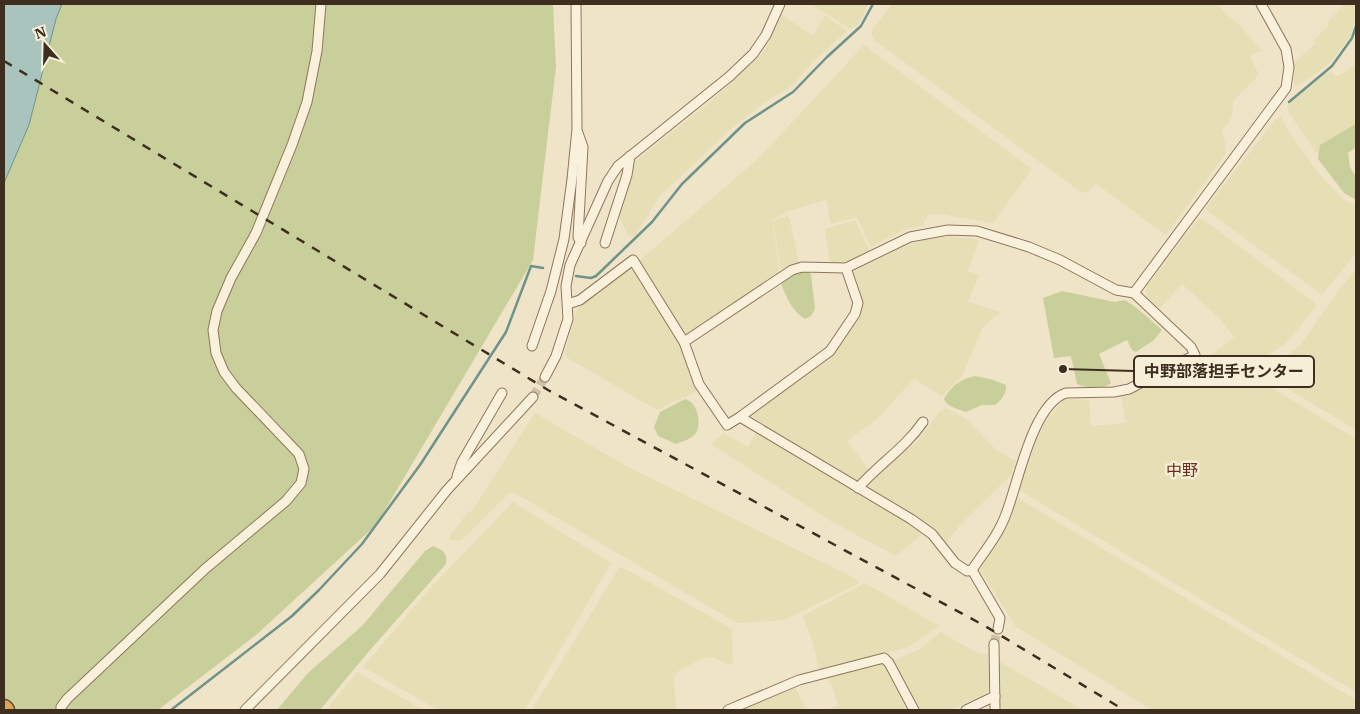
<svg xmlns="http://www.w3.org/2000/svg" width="1360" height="714" viewBox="0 0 1360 714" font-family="'IBM Plex Serif','Noto Sans JP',serif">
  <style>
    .farmland { fill: #e6deb5 }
    .green { fill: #c9cf9b }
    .water { fill: #a9c4bc; stroke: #6f938a }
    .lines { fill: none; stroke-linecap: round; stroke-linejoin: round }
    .stream { stroke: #6f938a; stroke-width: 2.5 }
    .street-tunnel { stroke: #ccc0a6; stroke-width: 9; stroke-dasharray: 9 4.5; stroke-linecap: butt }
    .street-casing { stroke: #8d765c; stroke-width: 11 }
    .highway-casing { stroke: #5b4430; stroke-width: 19 }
    .street { stroke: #faf1dc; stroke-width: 9 }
    .highway { stroke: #e0a458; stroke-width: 16 }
    .rail { stroke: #3d2e20; stroke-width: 2.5; stroke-dasharray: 9 9; stroke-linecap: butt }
    .labels { text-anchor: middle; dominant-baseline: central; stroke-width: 5; stroke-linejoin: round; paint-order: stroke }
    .neighbourhood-label { font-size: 16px; fill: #6b2e1e; stroke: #f7eed8 }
    .leader { fill: none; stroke: #3d2e20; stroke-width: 2 }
    .callout-dot { fill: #3d2e20; stroke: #f7eed8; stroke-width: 2 }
    .callout { fill: #f7eed8; stroke: #3d2e20; stroke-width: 2 }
    .callout-label { font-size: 16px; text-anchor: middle; font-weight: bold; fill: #3d2e20 }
  </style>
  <rect width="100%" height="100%" fill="#f0e4c8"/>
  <g class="farmland">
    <path d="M811 4H868L862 18 857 25 850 29Z"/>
    <path d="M892 4H1217L1226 14 1239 24 1261 51 1250 56 1259 75 1233 101 1232 117 1222 131 1226 147 1225 155 1166 235 1096 184 1090 190 1082 193 874 40 871 31Z"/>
    <path d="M1345 4H1356V23L1353 26 1350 37 1330 63 1300 85H1294V63L1315 44 1313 41 1328 26 1327 23Z"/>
    <path d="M781 14 813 36 825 15 847 31 812 63 792 86 768 100 730 130 659 197 636 235 631 237 627 234 618 213 633 163 711 101 762 54 771 38Z"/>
    <path d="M864 45 1032 169 993 223 940 214 928 215 923 226 906 229 891 236 871 247 857 217 831 224 826 200 786 212 772 220 780 272 685 335 639 261 760 157Z"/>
    <path d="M1356 64V130L1321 156 1315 151 1288 111 1289 104 1325 74 1331 72 1337 76 1340 75Z"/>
    <path d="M1281 117 1289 132 1320 175 1344 200 1356 206V253L1322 295 1205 209 1276 119Z"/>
    <path d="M787 216 790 219 799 264 781 271 773 221Z"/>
    <path d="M1198 219H1202L1242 248 1315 303 1316 307 1286 343 1263 358 1247 364 1237 365 1212 358 1211 355 1234 337 1219 318 1182 284 1158 310 1148 298 1146 294 1147 286Z"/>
    <path d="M855 220 870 252 841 263H830L825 229Z"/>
    <path d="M950 236 979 240 968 271 979 275 968 302 1001 312 983 327 962 376 942 396 914 379 877 419 847 441 869 470 858 484 746 417 831 357 836 351 859 314 863 302 852 272 899 249 921 241Z"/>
    <path d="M630 268 635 270 675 333 681 346 697 391 657 410 566 357 565 351 576 312 580 305Z"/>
    <path d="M1356 270V430L1260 372 1289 354 1301 344 1341 287Z"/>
    <path d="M1196 363 1213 375 1235 376 1252 374 1254 377 1356 439V692L1019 490 1037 439 1046 421 1064 399 1089 400 1091 426 1126 423 1121 397 1130 395Z"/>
    <path d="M947 408 965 418 996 450 1016 461 1011 475 960 525 946 543H943L931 527 865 489 884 469 915 444 940 411Z"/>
    <path d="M535 413 630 468 853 577 858 581 857 585 784 620 737 623 513 492 508 494 461 541 451 540 449 537 468 512 472 511Z"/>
    <path d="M757 431 925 532 896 556 829 520 711 444 724 433 748 447Z"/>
    <path d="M1016 497 1356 700V710H1152L1016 627 978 567 1002 535 1012 515Z"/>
    <path d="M513 502 611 563 525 710H438L363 667 430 588Z"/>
    <path d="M622 567 732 629 733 663 728 665 713 657 705 658 681 669 674 675 676 710H532L619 568Z"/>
    <path d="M865 583 939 626 909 647 819 670 813 643 803 616Z"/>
    <path d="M941 632 977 653 988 655 989 691 952 710H917L892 661 918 650Z"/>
    <path d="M1000 662 1073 704 1083 710H1000Z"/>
    <path d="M881 663 886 664 908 710H826L839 705 828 677Z"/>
    <path d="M357 672 423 710H326Z"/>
    <path d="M796 688 806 710H742L750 706Z"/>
  </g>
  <g class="green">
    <path d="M62 4H553L556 67 533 260 376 525 256 635 158 710H4V183L29 125 56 19Z"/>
    <path d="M1356 124V147L1348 153 1350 167 1356 177V200L1344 193 1318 159 1320 145Z"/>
    <path d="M803 269 811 274 815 309 811 316 805 319C792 311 786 297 781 283L783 279Z"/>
    <path d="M1062 291 1115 302 1125 300 1138 309 1162 330 1154 340 1136 352 1132 350 1127 340 1099 354 1111 383C1101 391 1087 388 1077 384L1071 356 1054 358 1043 298Z"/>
    <path d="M975 376 990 379 1006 385C1007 394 1001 400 995 405H982L966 412C958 409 947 407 944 399 951 386 961 379 975 376Z"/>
    <path d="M685 399C697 402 701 421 697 431 693 439 683 441 676 444L658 436 654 427 660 412Z"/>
    <path d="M433 546C443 550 448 553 446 564L370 650 320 710H277L308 673 362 626 425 551Z"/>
  </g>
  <path class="water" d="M4 4H62L56 19 29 125 4 183Z"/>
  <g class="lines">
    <g class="stream">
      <path d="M1289 102 1332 66 1352 38 1356 26"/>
      <path d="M576 276 591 278 596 276 652 222 682 184 745 123 793 92 827 57 861 26 873 4"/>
      <path d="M171 710 292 616 319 590 362 544 420 465 506 332 531 266 543 268"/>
    </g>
    <g class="street-tunnel">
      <path d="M533 397 545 377"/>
      <path d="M994 644 998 629"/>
    </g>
    <g class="street-casing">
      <g id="street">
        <path d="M578 133 583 147 578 237 581 243"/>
        <path d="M605 243 627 175 630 156"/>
        <path d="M1134 293 1286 88 1289 67 1286 49 1261 4"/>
        <path d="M568 304 580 300 633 260 684 342 792 270 802 267 846 268 910 237 948 230 977 231 1029 247 1060 260 1116 290 1134 293 1191 347 1195 355 1129 389 1114 392 1066 393C1032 404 1018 484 1006 514 999 534 984 552 972 570"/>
        <path d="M684 342 699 384 727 425 740 417 830 351 855 314 858 303 846 268"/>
        <path d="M532 346 551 291 564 239 572 179 577 129 576 4"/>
        <path d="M545 377 556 356 568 319 566 286 570 265 608 181 618 166 730 76 753 54 766 35 780 4"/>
        <path d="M740 417 911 519 932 534 955 563 967 571 972 570"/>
        <path d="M457 476 462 462 502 393"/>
        <path d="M858 488C879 464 905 448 923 422"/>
        <path d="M972 570 1000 618 998 629"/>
        <path d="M994 644 995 710"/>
        <path d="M61 710V707L67 699 205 569 286 501 301 483 304 469 299 454 236 388 224 372 216 353 213 330 217 311 231 278 256 233 292 145 307 102 317 51 321 4"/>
        <path d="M245 710 380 574 447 490 533 397"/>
        <path d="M728 710 799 680 884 658 889 663 914 710"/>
        <path d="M966 710 995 696"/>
      </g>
    </g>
    <g class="highway-casing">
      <path id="highway" d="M4 708 6 710"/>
    </g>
    <use href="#street" class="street"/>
    <use href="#highway" class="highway"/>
    <path class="rail" d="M4 61 548 390 985 626 1124 710"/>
  </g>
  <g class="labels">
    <g class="neighbourhood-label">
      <text x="1182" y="470">中野</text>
    </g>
  </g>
  <path class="leader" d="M1063 369L1134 371"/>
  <circle class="callout-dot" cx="1063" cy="369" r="5"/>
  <rect class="callout" x="1134" y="356" width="180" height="31" rx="5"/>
  <g class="callout-label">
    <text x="1224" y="377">中野部落担手センター</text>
  </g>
  <rect width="1360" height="714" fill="none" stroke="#3d2e20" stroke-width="10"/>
  <g transform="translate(45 45) rotate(340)" stroke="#f7eed8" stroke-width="4" paint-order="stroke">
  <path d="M0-4L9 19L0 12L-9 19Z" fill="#3d2e20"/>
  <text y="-8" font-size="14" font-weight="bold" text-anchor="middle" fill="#3d2e20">N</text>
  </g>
</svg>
